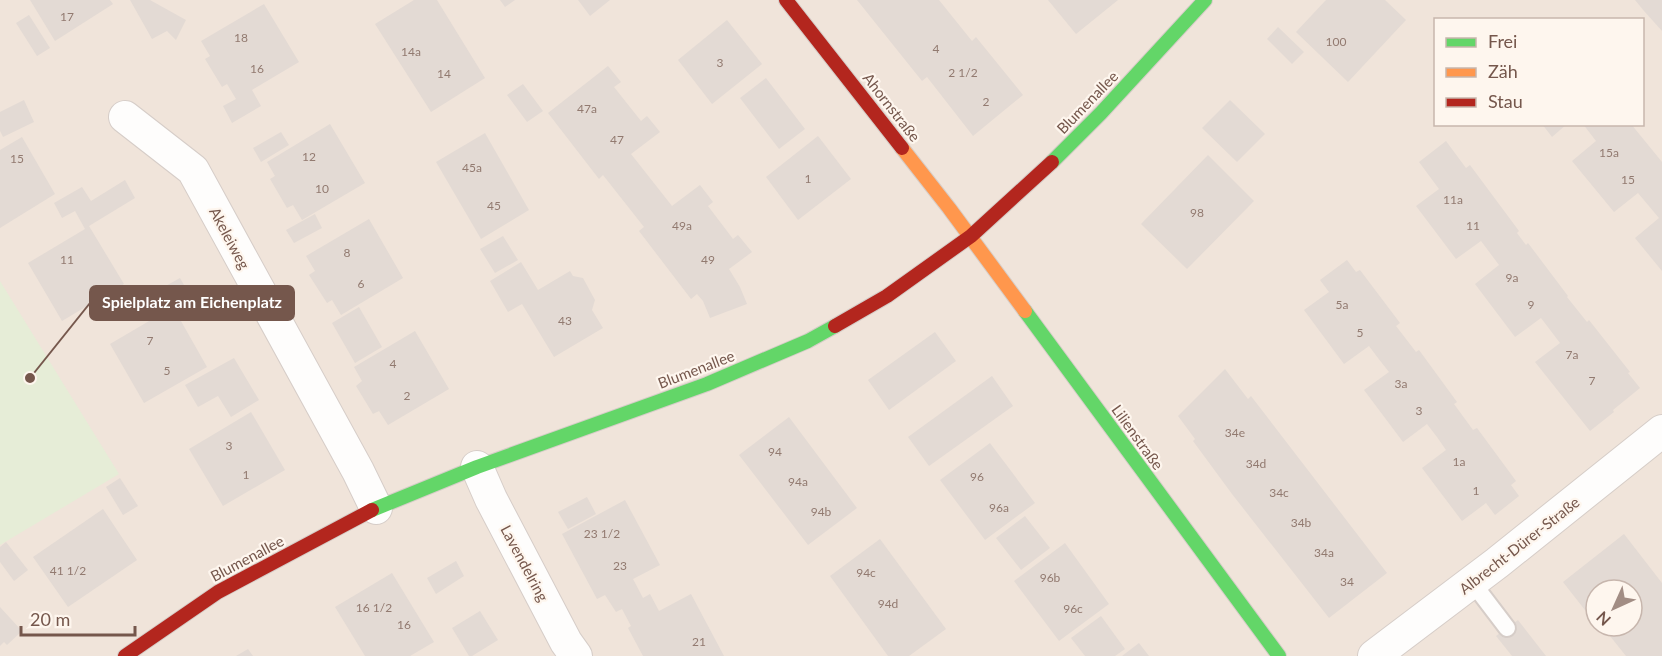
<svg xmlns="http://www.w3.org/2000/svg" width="1662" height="656" viewBox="0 0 1662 656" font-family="Lato,sans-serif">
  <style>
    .residential { fill: #f0e4da; fill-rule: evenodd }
    .green { fill: #e6edd7 }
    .building { fill: #e3dad4 }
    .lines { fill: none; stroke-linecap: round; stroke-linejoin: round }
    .lane-casing { stroke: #d6cdc8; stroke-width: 20 }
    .street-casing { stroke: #d6cdc8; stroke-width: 34 }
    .fast-casing { stroke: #d6cdc8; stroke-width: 16 }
    .slow-casing { stroke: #d6cdc8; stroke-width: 16 }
    .jam-casing { stroke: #d6cdc8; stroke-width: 16 }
    .lane { stroke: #fefdfc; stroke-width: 16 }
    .street { stroke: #fefdfc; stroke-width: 32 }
    .fast { stroke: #63d668; stroke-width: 14 }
    .slow { stroke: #ff974d; stroke-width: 14 }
    .jam { stroke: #b3261e; stroke-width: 14 }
    .labels { text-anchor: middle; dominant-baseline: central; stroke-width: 4.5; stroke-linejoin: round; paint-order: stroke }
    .number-label { font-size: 12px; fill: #927a70 }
    .street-label { font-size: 15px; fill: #75574c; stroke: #fef6ee }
    .leader { fill: none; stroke: #75574c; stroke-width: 2 }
    .callout-dot { fill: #75574c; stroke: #fef6ee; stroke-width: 2 }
    .callout { fill: #75574c; stroke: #75574c; stroke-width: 2 }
    .callout-label { font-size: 16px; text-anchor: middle; font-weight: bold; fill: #fff }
  </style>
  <rect width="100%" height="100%" fill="#f7f2ec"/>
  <path class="residential" d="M0 0H1662V656H0ZM1436 20H1642V124H1436ZM1596 590H1632V626H1596Z"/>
  <path class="green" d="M0 281 119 474 0 545Z"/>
  <g class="building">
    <path d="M30 0H110L113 4 55 41Z"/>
    <path d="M130 0H150L186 20 176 40 167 31 152 39Z"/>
    <path d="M414 0H437L485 78 431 112 375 24Z"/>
    <path d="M500 0H515L505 7Z"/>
    <path d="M578 0H610L590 16Z"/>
    <path d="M857 0H939L972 41 976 37 1023 95 973 136 927 77 922 81Z"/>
    <path d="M1048 0H1118L1076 34Z"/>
    <path d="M1326 0H1385L1406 20 1348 82 1296 32Z"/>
    <path d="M1635 0H1662V31L1644 11Z"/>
    <path d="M264 4 299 62 252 90 261 106 232 123 223 106 236 99 227 84 222 87 205 59 210 56 201 41Z"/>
    <path d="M29 15 50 48 37 56 16 23Z"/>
    <path d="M727 20 762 64 712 104 678 60Z"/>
    <path d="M1278 27 1304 52 1292 64 1267 39Z"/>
    <path d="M608 66 621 82 614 87 641 121 647 116 660 132 631 154 672 206 700 185 713 202 708 206 733 239 738 235 752 252 729 269 740 287 747 304 710 318 703 301 697 294 691 299 639 231 644 227 603 175 599 179 548 113Z"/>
    <path d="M766 78 805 129 779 149 740 98Z"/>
    <path d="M523 84 543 111 527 122 507 95Z"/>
    <path d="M24 100 34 122 3 137 0 131V112Z"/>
    <path d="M1230 100 1265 134 1237 162 1202 128Z"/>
    <path d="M330 124 365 183 302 220 293 205 287 208 270 179 275 176 267 162Z"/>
    <path d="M1542 124H1567L1552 137Z"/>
    <path d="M1583 124H1631L1662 162V271L1635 238 1659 218 1638 193 1614 212 1572 161 1596 141Z"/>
    <path d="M281 132 289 145 261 162 253 148Z"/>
    <path d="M485 133 529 210 481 239 436 162Z"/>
    <path d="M818 136 851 179 798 220 766 177Z"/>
    <path d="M22 137 55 194 0 228V150Z"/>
    <path d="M1446 141 1466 168 1470 165 1519 231 1517 233 1526 245 1528 243 1568 296 1567 297 1587 322 1589 320 1630 372 1628 373 1640 388 1613 410 1614 412 1590 431 1535 362 1560 343 1541 318 1515 337 1475 284 1499 265 1481 241 1456 259 1416 206 1439 189 1419 162Z"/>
    <path d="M1208 155 1254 201 1187 269 1141 224Z"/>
    <path d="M125 180 135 198 89 226 124 284 62 321 28 263 85 229 75 211 62 218 54 203 82 187 91 201Z"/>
    <path d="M315 214 322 228 294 243 286 230Z"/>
    <path d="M369 219 403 278 341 315 332 300 327 303 309 275 315 271 306 256Z"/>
    <path d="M503 236 518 260 495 273 480 249Z"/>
    <path d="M1347 260 1356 272 1360 270 1400 323 1396 326 1416 352 1419 350 1457 402 1454 404 1473 430 1477 428 1516 481 1511 485 1519 496 1495 515 1486 503 1462 521 1422 468 1446 450 1437 437 1427 424 1403 442 1364 390 1389 372 1378 358 1369 346 1344 364 1304 310 1329 292 1320 280Z"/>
    <path d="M521 262 538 290 570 271 573 276 583 278 595 300 592 310 603 328 554 357 522 304 508 312 490 281Z"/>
    <path d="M180 278 188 292 162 308 153 293Z"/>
    <path d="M173 307 207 367 144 403 110 344Z"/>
    <path d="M359 307 382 347 355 363 332 323Z"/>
    <path d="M415 331 449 389 388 425 379 411 373 414 356 386 362 381 354 367Z"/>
    <path d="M935 332 956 361 889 410 868 380Z"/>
    <path d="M234 358 259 400 231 417 218 396 198 407 185 385Z"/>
    <path d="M1225 369 1248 399 1251 396 1387 573 1329 618 1232 494 1193 441 1195 439 1178 416Z"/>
    <path d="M992 376 1013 406 929 466 908 437Z"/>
    <path d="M251 412 285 470 223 506 189 449Z"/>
    <path d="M789 417 857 508 808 545 739 455Z"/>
    <path d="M990 443 1035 503 985 540 940 480Z"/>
    <path d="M120 478 138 506 123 515 106 487Z"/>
    <path d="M587 497 596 514 568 529 558 512Z"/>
    <path d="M625 500 660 565 633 579 643 598 650 594 659 611 691 594 724 656H643L628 628 631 626 622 609 616 612 605 595 597 599 562 534Z"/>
    <path d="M103 509 137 560 68 607 33 557Z"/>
    <path d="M1025 516 1050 548 1021 570 996 538Z"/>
    <path d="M1624 534 1662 583V656H1626L1602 626H1632V590H1596V616L1592 619 1563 582Z"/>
    <path d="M880 539 946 629 909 656H888L830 576Z"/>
    <path d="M6 542 28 570 14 581 0 562V547Z"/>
    <path d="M1065 543 1109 604 1059 641 1014 581Z"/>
    <path d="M456 561 464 576 436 594 427 578Z"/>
    <path d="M392 573 434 642 410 656H365L335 607Z"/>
    <path d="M0 607 22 631 7 645 4 642 0 646Z"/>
    <path d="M480 611 498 640 472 656H469L452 628Z"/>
    <path d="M1101 616 1125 649 1115 656H1085L1071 638Z"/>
    <path d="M1518 620 1546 656H1512L1496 636Z"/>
    <path d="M1139 643 1149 656H1122Z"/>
    <path d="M248 649 253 656H236Z"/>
  </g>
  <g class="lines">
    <g class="lane-casing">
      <path id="lane" d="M1472 582 1507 628"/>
    </g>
    <g class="street-casing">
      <g id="street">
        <path d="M125 117 193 170 358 471 376 508"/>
        <path d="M477 467 491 499 566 642 576 656"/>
        <path d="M1374 656 1497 563 1662 431"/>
      </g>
    </g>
    <g class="fast-casing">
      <g id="fast">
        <path d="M1052 162 1101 113 1205 0"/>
        <path d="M1025 311 1279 656"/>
        <path d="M372 510 477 467 707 384 808 341 835 326"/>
      </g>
    </g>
    <g class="slow-casing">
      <path id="slow" d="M902 148 949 208 1025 311"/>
    </g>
    <g class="jam-casing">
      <g id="jam">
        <path d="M786 0 902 148"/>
        <path d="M835 326 887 296 971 236 1052 162"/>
        <path d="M125 656 218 592 372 510"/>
      </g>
    </g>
    <use href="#lane" class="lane"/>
    <use href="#street" class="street"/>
    <use href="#fast" class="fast"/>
    <use href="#slow" class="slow"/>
    <use href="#jam" class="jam"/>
  </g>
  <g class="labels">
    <g class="number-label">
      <text x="67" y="16">17</text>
      <text x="241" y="37">18</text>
      <text x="1336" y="41">100</text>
      <text x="936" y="48">4</text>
      <text x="411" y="51">14a</text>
      <text x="720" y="62">3</text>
      <text x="257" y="68">16</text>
      <text x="963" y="72">2 1/2</text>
      <text x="444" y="73">14</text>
      <text x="986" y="101">2</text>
      <text x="587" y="108">47a</text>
      <text x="617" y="139">47</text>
      <text x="1609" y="152">15a</text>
      <text x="309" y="156">12</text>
      <text x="17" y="158">15</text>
      <text x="472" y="167">45a</text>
      <text x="808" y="178">1</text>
      <text x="1628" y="179">15</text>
      <text x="322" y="188">10</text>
      <text x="1453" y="199">11a</text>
      <text x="494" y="205">45</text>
      <text x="1197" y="212">98</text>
      <text x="682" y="225">49a</text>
      <text x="1473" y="225">11</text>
      <text x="347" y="252">8</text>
      <text x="67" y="259">11</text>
      <text x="708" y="259">49</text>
      <text x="1512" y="277">9a</text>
      <text x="361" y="283">6</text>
      <text x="1342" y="304">5a</text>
      <text x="1531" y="304">9</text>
      <text x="565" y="320">43</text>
      <text x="1360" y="332">5</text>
      <text x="150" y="340">7</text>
      <text x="1572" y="354">7a</text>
      <text x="393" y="363">4</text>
      <text x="167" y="370">5</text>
      <text x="1592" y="380">7</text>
      <text x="1401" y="383">3a</text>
      <text x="407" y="395">2</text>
      <text x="1419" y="410">3</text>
      <text x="1235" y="432">34e</text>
      <text x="229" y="445">3</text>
      <text x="775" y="451">94</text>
      <text x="1459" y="461">1a</text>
      <text x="1256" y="463">34d</text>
      <text x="246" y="474">1</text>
      <text x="977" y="476">96</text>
      <text x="798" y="481">94a</text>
      <text x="1476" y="490">1</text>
      <text x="1279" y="492">34c</text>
      <text x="999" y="507">96a</text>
      <text x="821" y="511">94b</text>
      <text x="1301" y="522">34b</text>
      <text x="602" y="533">23 1/2</text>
      <text x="1324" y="552">34a</text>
      <text x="620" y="565">23</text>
      <text x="68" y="570">41 1/2</text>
      <text x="866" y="572">94c</text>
      <text x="1050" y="577">96b</text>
      <text x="1347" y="581">34</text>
      <text x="888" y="603">94d</text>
      <text x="374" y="607">16 1/2</text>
      <text x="1073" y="608">96c</text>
      <text x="404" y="624">16</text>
      <text x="699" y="641">21</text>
    </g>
    <g class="street-label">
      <text transform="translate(1087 102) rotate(-46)">Blumenallee</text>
      <text transform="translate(892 107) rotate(52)">Ahornstraße</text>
      <text transform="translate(230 238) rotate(62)">Akeleiweg</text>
      <text transform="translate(696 369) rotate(-21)">Blumenallee</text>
      <text transform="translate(1138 437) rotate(54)">Lilienstraße</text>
      <text transform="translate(1519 545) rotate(-38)">Albrecht-Dürer-Straße</text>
      <text transform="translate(247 558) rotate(-28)">Blumenallee</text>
      <text transform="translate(525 563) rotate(62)">Lavendelring</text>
    </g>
  </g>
  <path class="leader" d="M30 378L90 303"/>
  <circle class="callout-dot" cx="30" cy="378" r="6"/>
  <rect class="callout" x="90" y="286" width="204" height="34" rx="6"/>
  <g class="callout-label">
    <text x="192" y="308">Spielplatz am Eichenplatz</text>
  </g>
  <rect x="1434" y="18" width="210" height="108" fill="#fef6ee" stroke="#c7b6ad" stroke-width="1.5"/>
  <rect x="1446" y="38" width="30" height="9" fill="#63d668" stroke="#c7b6ad" stroke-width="1.5"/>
  <text x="1488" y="48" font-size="18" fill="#75574c">Frei</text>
  <rect x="1446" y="68" width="30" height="9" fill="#ff974d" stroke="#c7b6ad" stroke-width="1.5"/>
  <text x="1488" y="78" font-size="18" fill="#75574c">Zäh</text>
  <rect x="1446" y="98" width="30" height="9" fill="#b3261e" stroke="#c7b6ad" stroke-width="1.5"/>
  <text x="1488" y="108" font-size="18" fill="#75574c">Stau</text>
  <g transform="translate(1614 608) rotate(225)"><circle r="28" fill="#fef6ee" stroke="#c7b6ad" stroke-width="1.5"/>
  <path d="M0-4.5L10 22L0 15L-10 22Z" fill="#a28d84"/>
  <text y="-9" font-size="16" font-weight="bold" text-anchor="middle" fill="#75574c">N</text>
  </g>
  <path d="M21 626v9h114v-9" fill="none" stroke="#75574c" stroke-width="3"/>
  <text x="30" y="626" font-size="18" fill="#75574c" stroke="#fef6ee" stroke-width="4.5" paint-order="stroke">20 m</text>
</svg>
